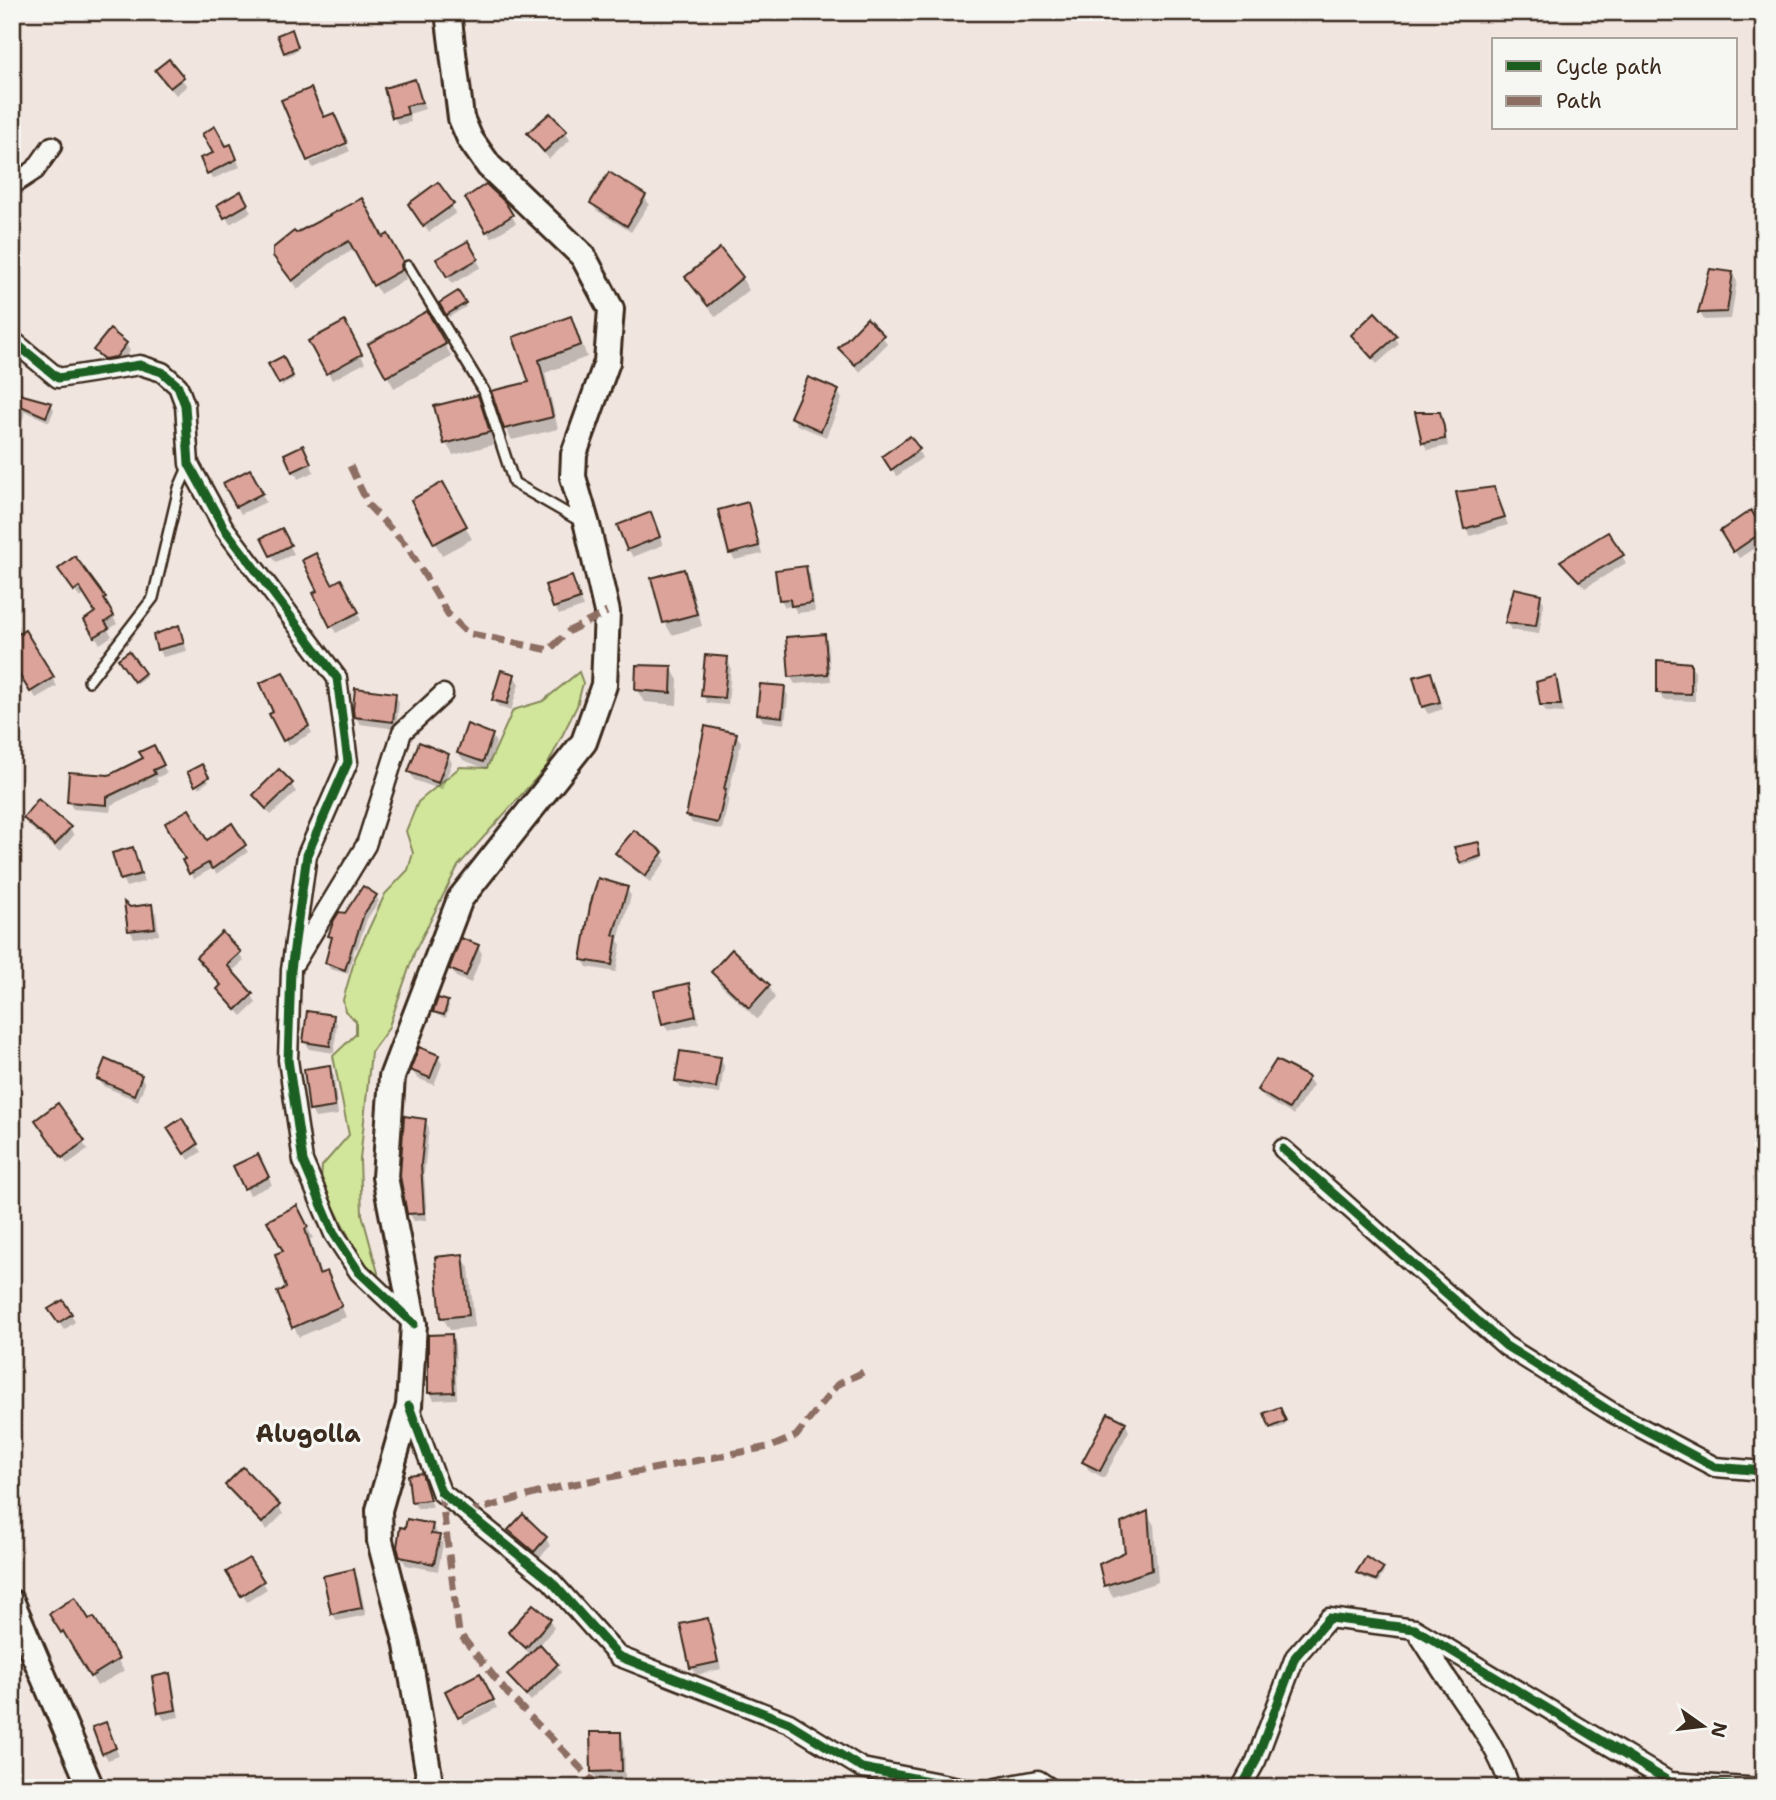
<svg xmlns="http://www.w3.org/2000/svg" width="1776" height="1800" viewBox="0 0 1776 1800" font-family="'Shantell Sans',sans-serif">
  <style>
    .green { fill: #d1e69a; stroke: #86885c; stroke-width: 2 }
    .shadow { fill: #0003 }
    .building { fill: #dca39a; stroke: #3b2a1e; stroke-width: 2 }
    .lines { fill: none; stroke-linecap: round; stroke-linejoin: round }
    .lane-casing { stroke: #3b2a1e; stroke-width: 14 }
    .street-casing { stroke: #3b2a1e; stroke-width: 23 }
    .secondary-casing { stroke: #3b2a1e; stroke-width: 30 }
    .lane { stroke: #f6f6f2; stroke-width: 9 }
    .street { stroke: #f6f6f2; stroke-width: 18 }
    .secondary { stroke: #f6f6f2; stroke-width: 24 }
    .quiet { stroke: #8d6e63; stroke-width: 7; stroke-dasharray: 14 7; stroke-linecap: butt }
    .cycleway-casing { stroke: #f6f6f2; stroke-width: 13 }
    .cycleway { stroke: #1b5e20; stroke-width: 9 }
    .labels { text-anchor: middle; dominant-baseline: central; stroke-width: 6; stroke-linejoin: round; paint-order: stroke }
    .quarter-label { font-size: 24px; font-weight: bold; fill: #3b2a1e; stroke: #f6f6f2 }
  </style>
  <rect width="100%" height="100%" fill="#f1e5e0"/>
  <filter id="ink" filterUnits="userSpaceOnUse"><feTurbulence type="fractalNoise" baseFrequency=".0143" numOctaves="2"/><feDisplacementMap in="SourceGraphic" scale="14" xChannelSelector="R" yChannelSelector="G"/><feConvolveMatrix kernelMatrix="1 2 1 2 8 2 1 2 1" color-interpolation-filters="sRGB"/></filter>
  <g filter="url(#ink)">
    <path class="green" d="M579 672 583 683 577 706 547 766 458 866 415 951 388 1029 371 1052 360 1160 362 1214 378 1273 375 1288 321 1182 322 1166 349 1135 333 1056 356 1034V1021L345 1011 343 1000 355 958 385 894 408 870 413 853 406 831 418 802 460 767 487 768 513 710 543 701Z"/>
    <g class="shadow">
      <path d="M293 35 298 50 287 55 285 52Z"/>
      <path d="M168 61 187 86 176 95 162 78Z"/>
      <path d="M414 81 419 89 425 109 409 114 411 122 398 125 394 117Z"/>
      <path d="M565 132 570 140 549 159 534 141 529 134Z"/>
      <path d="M347 145 350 151 313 168 310 162Z"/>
      <path d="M225 148 234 153 240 167 212 179 209 173Z"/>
      <path d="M438 185 456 213 429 232 415 212Z"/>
      <path d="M241 194 251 212 230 224 219 206Z"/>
      <path d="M644 196 649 204 631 232 596 210 592 203Z"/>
      <path d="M467 198 504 203 516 223 491 238Z"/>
      <path d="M294 233 383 239 393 245 407 271 405 276 406 279 380 294 355 249 332 262 298 289 275 256Z"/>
      <path d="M467 243 481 267 452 284 439 259Z"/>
      <path d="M719 251 742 278 749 290 716 317 694 289 687 277Z"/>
      <path d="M1732 274 1737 281 1731 319 1704 320 1700 313Z"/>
      <path d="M457 293 466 307 449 317 441 304Z"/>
      <path d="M427 314 452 357 394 388 370 344Z"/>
      <path d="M570 318 577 330 587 357 545 373 558 429 512 440 505 428 531 383 515 338Z"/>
      <path d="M867 321 883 337 887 344 860 372 845 356 840 349Z"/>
      <path d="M344 324 365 363 332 380 311 341Z"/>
      <path d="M1353 335 1395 337 1399 344 1377 364 1358 343Z"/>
      <path d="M126 344 130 351 120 365 110 366 100 358 96 351Z"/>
      <path d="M282 359 294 379 282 386 271 365Z"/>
      <path d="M838 392 842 399 826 437 797 425 792 417Z"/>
      <path d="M12 393 51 404 54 410 49 422 25 411 21 426 12 424Z"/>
      <path d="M477 397 484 409 496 444 453 455 446 443Z"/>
      <path d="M1439 414 1444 422 1448 446 1428 450 1423 443Z"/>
      <path d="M918 450 922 458 897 476 888 464Z"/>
      <path d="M286 455H306L314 472 298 479Z"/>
      <path d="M250 471 266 502 241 514 225 484Z"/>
      <path d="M443 485 472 539 442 555 435 543Z"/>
      <path d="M1458 494 1497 497 1508 525 1470 536 1466 528Z"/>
      <path d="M747 504 751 512 762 554 735 560 730 553Z"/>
      <path d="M1750 512 1764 533V542L1739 558 1722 531Z"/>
      <path d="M654 521 663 545 633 557 628 549Z"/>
      <path d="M286 538 294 554 276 562 271 555Z"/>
      <path d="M1622 556 1626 563 1585 588 1567 569 1563 562Z"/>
      <path d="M805 567 810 575 815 611 797 613 793 606 785 607 781 600Z"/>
      <path d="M683 571 690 583 702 626 672 635 665 623 653 579Z"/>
      <path d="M64 577 105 599 109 606 107 607 117 624 108 630 112 636 100 644 86 620 97 613 85 594 80 598Z"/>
      <path d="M571 578 576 586 583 607 559 615 555 607Z"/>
      <path d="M341 581 361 620 336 633 315 594Z"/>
      <path d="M1540 596 1544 603 1539 634 1511 630 1507 623Z"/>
      <path d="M178 627 182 634 187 651 163 657 159 650 155 636Z"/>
      <path d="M24 633 57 686 36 698 12 660Z"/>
      <path d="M824 636 828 644 831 681 795 684 790 676Z"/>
      <path d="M129 653 146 677 137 684 120 660Z"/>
      <path d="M727 659 731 667 728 705 707 703 703 695Z"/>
      <path d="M1690 665 1695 672V701L1663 700 1659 692Z"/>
      <path d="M671 668 678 680 677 705 644 702 637 690Z"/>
      <path d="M1431 674 1435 681 1443 709 1428 714 1423 706Z"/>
      <path d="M514 676 519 684 511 711 499 707 494 700Z"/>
      <path d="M1555 678 1559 685 1564 713 1546 712 1542 705Z"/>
      <path d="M286 681 312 733 288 746 271 715 276 713Z"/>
      <path d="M784 688 788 696 785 724 763 721 759 714Z"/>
      <path d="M395 695 399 702 396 729 360 724 355 716Z"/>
      <path d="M492 735 496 743 487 769 463 760 458 752Z"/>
      <path d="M736 735 741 742 728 796 729 798 722 830 692 823 688 816Z"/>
      <path d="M157 755 167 773 156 778 158 782 111 805 110 812 73 809 68 801 109 777Z"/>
      <path d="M448 755 452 763 442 790 414 780 410 772Z"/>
      <path d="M201 766 209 781 199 788 190 773Z"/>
      <path d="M291 784 296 792 271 815 259 803 255 795Z"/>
      <path d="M25 819 69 828 74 835 60 852 29 826Z"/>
      <path d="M231 826 248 852 216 874 213 868 194 879 184 861 206 843Z"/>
      <path d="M1480 847 1482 859 1463 866 1456 849Z"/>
      <path d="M132 849 136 857 144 882 126 887 122 879Z"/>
      <path d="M618 853H661L666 861 650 882 622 861Z"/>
      <path d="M627 889 631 896 618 940 621 945 616 972 587 967 583 960Z"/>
      <path d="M376 896 379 901 367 919 357 949 355 948 348 974 330 969 327 963 333 940 330 936 345 916Z"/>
      <path d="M151 906 156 913 159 935 134 938 130 930 129 908Z"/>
      <path d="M478 946 482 954 471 983 456 977 451 969Z"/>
      <path d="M239 953 244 961 231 972 252 995 256 1003 242 1016 224 997 219 989 222 987 202 965 198 957Z"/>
      <path d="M713 972 769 986 775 998 757 1019 720 984Z"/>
      <path d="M688 985 692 992 699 1023 668 1031 664 1023Z"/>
      <path d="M447 1002 449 1006 446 1018 437 1015 435 1012Z"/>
      <path d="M333 1016 337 1024 334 1053 309 1049 305 1042Z"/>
      <path d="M438 1056 442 1064 434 1085 417 1078 412 1070Z"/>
      <path d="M720 1058 724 1066 720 1094 681 1088 677 1081Z"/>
      <path d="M329 1067 334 1075 338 1115 315 1118 311 1110Z"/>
      <path d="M141 1076 145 1084 138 1101 103 1086 99 1079Z"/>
      <path d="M1308 1078 1313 1085 1293 1115 1264 1098 1259 1090Z"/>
      <path d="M57 1106 88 1150 67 1164 41 1128Z"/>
      <path d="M425 1120 429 1128 424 1173 427 1220 414 1221 409 1213Z"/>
      <path d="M182 1121 201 1152 189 1160 170 1129Z"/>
      <path d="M262 1164 272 1185 250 1195 246 1188Z"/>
      <path d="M302 1218 313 1238 310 1239 321 1275 332 1283 346 1317 299 1337 294 1327 288 1289 285 1252Z"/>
      <path d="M462 1256 469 1268 475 1327 450 1330 443 1318Z"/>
      <path d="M71 1314 75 1322 64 1330 55 1317Z"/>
      <path d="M451 1336 455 1344 457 1399 434 1400 430 1392Z"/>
      <path d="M1281 1412 1286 1425 1274 1430 1272 1427Z"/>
      <path d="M1125 1423 1129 1431 1104 1478 1089 1470 1084 1462Z"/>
      <path d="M243 1470 279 1507 283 1514 267 1530 231 1493 227 1485Z"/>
      <path d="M421 1475 425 1483 433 1507 418 1509 413 1502Z"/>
      <path d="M12 1480 22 1495 12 1501Z"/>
      <path d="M1147 1513 1154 1525 1158 1582 1113 1597 1106 1585 1127 1553Z"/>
      <path d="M523 1517 546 1538 550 1546 539 1559 515 1538 510 1530Z"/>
      <path d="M432 1525 437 1533 436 1536 439 1537 443 1544 438 1571 406 1565 401 1557Z"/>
      <path d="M248 1560 267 1589 247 1602 229 1573Z"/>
      <path d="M1383 1569 1384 1572 1378 1583 1359 1576 1358 1573Z"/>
      <path d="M354 1571 358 1579 366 1615 337 1621 333 1614Z"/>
      <path d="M534 1606 550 1621 554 1628 539 1646 557 1665 561 1673 531 1701 514 1683 510 1675 531 1655 515 1640 510 1633Z"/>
      <path d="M94 1619 124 1671 97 1686 71 1641 69 1642 58 1625 89 1622Z"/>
      <path d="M707 1620 712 1628 721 1669 696 1675 692 1667Z"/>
      <path d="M169 1675 173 1683 179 1717 164 1720 160 1713 154 1678Z"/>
      <path d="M494 1702 497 1708 464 1724 461 1719Z"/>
      <path d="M109 1732 119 1756 108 1760 104 1753Z"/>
      <path d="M620 1733 624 1741 625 1779H597L592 1772Z"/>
    </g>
    <g class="building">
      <path d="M292 29 298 47 284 53 277 35Z"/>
      <path d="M169 59 184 77 170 88 155 70Z"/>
      <path d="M415 79 422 102 406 106 408 114 392 118 384 88Z"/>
      <path d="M311 88 324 117 334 113 347 143 307 161 281 100Z"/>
      <path d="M550 113 567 131 544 152 527 133Z"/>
      <path d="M215 126 226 146 231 144 237 159 207 174 200 158 213 153 202 134Z"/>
      <path d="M609 172 646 195 627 226 590 203Z"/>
      <path d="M438 182 454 204 423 226 408 204Z"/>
      <path d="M486 184 505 202 513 215 486 232 465 198Z"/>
      <path d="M241 191 248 204 224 218 217 205Z"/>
      <path d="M362 198 383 237 388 234 403 261 401 265 402 270 373 286 349 241 327 253 292 281 273 256V248L294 231 296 233Z"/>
      <path d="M468 241 478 259 447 277 436 259Z"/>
      <path d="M720 248 743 277 708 306 685 277Z"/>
      <path d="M1710 269 1733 272 1727 312 1698 313Z"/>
      <path d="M458 291 466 303 446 315 439 303Z"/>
      <path d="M427 311 446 344 386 377 368 344Z"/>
      <path d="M1375 312 1397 336 1372 358 1351 335Z"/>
      <path d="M571 316 581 345 539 360 553 417 504 429 491 391 529 382 513 337Z"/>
      <path d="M867 318 884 335 855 365 838 348Z"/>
      <path d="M345 321 362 354 326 374 308 341Z"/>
      <path d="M110 329 127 343 116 357 104 359 93 350Z"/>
      <path d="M283 356 293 376 279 384 268 364Z"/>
      <path d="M808 377 839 390 821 431 790 417Z"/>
      <path d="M12 392 52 403 46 417 12 402Z"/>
      <path d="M478 395 490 432 444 444 434 406Z"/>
      <path d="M1415 412H1440L1444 427 1445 439 1422 443Z"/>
      <path d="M910 436 920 449 891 470 882 456Z"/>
      <path d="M303 445 311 463 292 472 284 454Z"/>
      <path d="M250 469 263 493 236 507 223 483Z"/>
      <path d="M443 482 467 526 434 544 411 500Z"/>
      <path d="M1494 487 1505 517 1464 529 1456 492Z"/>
      <path d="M748 502 759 546 729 554 718 510Z"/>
      <path d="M1751 510 1764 531 1733 552 1720 531Z"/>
      <path d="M651 512 660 537 627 550 617 525Z"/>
      <path d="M282 528 291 545 270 556 261 538Z"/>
      <path d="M1608 532 1624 555 1579 581 1560 561Z"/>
      <path d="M316 553 332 584 341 579 359 612 330 627 313 593 317 591 302 560Z"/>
      <path d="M75 556 106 598 104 599 114 616 105 622 109 628 94 637 84 620 95 612 79 587 74 591 58 569Z"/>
      <path d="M806 566 812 603 791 606 790 599 779 600 775 570Z"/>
      <path d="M684 569 697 614 663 623 651 578Z"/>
      <path d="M572 576 580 599 553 608 545 585Z"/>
      <path d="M1514 588 1541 594 1536 626 1505 623Z"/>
      <path d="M179 625 184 643 157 650 153 635Z"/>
      <path d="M25 630 54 677 30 692 12 663V638Z"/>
      <path d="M825 634 828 674 789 677 786 637Z"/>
      <path d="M129 651 145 673 134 682 118 659Z"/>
      <path d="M705 655 728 657 724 698 701 696Z"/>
      <path d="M1657 660 1691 663V694L1657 693Z"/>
      <path d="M636 665 672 666 671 693 635 690Z"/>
      <path d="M501 670 515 674 507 704 492 700Z"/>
      <path d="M283 672 309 726 283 741 269 714 273 712 260 683Z"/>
      <path d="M1431 672 1440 702 1422 707 1413 677Z"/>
      <path d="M1556 676 1561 705H1540L1536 682Z"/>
      <path d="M760 684 785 686 782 717 757 714Z"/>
      <path d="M355 688 396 693 393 722 354 717 353 709Z"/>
      <path d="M467 724 493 734 483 762 457 753Z"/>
      <path d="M705 726 737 733 724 789H726L718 823 686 816Z"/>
      <path d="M419 742 449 754 438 783 408 772Z"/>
      <path d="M154 745 164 765 153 770 155 774 107 797V805L67 802 69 772 109 775 143 758 139 752Z"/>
      <path d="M202 764 209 777 195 786 187 772Z"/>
      <path d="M279 769 293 783 266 809 253 795Z"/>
      <path d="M38 799 71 827 55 845 23 818Z"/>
      <path d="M189 809 207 840 232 823 246 845 212 869 208 863 189 874 182 860 185 859 165 823Z"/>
      <path d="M634 830 663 852 645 876 615 853Z"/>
      <path d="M1479 842 1481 856 1460 863 1454 847Z"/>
      <path d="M133 847 141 874 120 880 112 853Z"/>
      <path d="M598 878 628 887 613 935 617 936 612 965 581 960 590 906Z"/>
      <path d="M363 886 377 895 364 914 354 944H353L345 970 325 963 332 937 328 936 334 920 339 912 345 913Z"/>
      <path d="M124 902 130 907 152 904 155 928 128 931Z"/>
      <path d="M222 932 241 952 227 965 253 994 236 1010 217 989 221 985 196 957Z"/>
      <path d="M461 938 479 945 466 976 449 969Z"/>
      <path d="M732 949 770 985 749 1008 711 972Z"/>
      <path d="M689 983 696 1016 662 1024 654 991Z"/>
      <path d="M438 998 448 1001 444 1015 433 1012Z"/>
      <path d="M307 1011 334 1015 330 1046 303 1042Z"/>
      <path d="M419 1047 439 1055 430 1078 410 1070Z"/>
      <path d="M680 1051 721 1057 716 1088 675 1081Z"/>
      <path d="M105 1059 142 1075 134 1095 97 1079Z"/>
      <path d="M1276 1060 1309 1077 1289 1109 1257 1090Z"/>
      <path d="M330 1065 335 1107 309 1111 304 1069Z"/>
      <path d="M58 1103 85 1141 62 1158 35 1120Z"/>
      <path d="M404 1116 426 1119 421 1164 424 1213 407 1214 400 1176Z"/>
      <path d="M182 1118 198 1144 184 1154 167 1128Z"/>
      <path d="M258 1154 269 1177 244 1189 233 1166Z"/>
      <path d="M297 1205 308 1227 305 1229 319 1274 327 1271 342 1306 292 1328 277 1292 286 1288 275 1254 283 1251 267 1221Z"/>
      <path d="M463 1254 469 1315 441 1318 435 1257Z"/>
      <path d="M63 1300 72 1314 58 1323 48 1309Z"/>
      <path d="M452 1334 454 1392 428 1393V1335Z"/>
      <path d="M1280 1407 1286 1421 1270 1428 1264 1413Z"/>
      <path d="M1108 1413 1126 1422 1100 1471 1082 1462Z"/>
      <path d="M243 1467 280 1505 262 1523 225 1485Z"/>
      <path d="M422 1473 430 1500 411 1502 408 1475Z"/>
      <path d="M1148 1511 1152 1570 1104 1586 1099 1564 1125 1552 1121 1523Z"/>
      <path d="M523 1514 547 1537 534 1552 508 1530Z"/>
      <path d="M407 1519 433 1524 431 1534 440 1535 434 1564 400 1557 397 1547 400 1527 405 1528Z"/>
      <path d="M1366 1557 1384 1568 1376 1580 1356 1573Z"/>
      <path d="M249 1558 264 1581 241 1596 226 1572Z"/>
      <path d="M354 1569 362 1608 331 1614 323 1576Z"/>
      <path d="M75 1597 89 1619 94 1617 119 1659 90 1677 63 1631 61 1633 49 1614Z"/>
      <path d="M533 1604 551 1619 526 1648 508 1632Z"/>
      <path d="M708 1618 718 1662 690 1668 680 1624Z"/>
      <path d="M540 1644 558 1664 526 1695 507 1675Z"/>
      <path d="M170 1673 176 1710 158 1713 152 1677Z"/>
      <path d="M480 1673 494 1700 458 1718 445 1691Z"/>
      <path d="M106 1722 116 1748 102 1754 92 1727Z"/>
      <path d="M590 1732H621L622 1771 591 1772Z"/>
    </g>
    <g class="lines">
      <g class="lane-casing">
        <g id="lane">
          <path d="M408 266 484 391 514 483 580 521"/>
          <path d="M89 681 153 598 179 488 189 465"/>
        </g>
      </g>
      <g class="street-casing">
        <g id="street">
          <path d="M12 185 35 170 52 146"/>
          <path d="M12 340 58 378 140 365 162 372 178 386 185 405 189 464 224 528 337 678 348 762 307 855 291 970 288 1060 303 1161 334 1234 359 1272 414 1324"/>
          <path d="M295 962 366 845 402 732 443 694"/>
          <path d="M1283 1149 1506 1346 1613 1413 1715 1467 1764 1471"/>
          <path d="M409 1406 441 1492 551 1581 618 1656 789 1723 862 1768 964 1788"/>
          <path d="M1417 1632C1429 1650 1440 1669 1453 1687 1475 1719 1499 1750 1510 1788"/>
          <path d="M996 1788 1038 1780 1050 1788"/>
          <path d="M1241 1788 1256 1761 1295 1657 1329 1618 1415 1629 1670 1782 1762 1788"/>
        </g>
      </g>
      <g class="secondary-casing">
        <g id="secondary">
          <path d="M12 1603 91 1788"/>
          <path d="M431 1788 407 1645 380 1541 379 1510 409 1406 414 1324 385 1177 392 1077 460 899 584 742 604 685 607 612 587 525 573 477 574 454 607 362 611 309 583 256 489 166 470 139 461 118 448 12"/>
        </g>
      </g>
      <use href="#lane" class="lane"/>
      <use href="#street" class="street"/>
      <use href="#secondary" class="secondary"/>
      <g class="quiet">
        <path d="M350 466 369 506 407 546 448 614 467 633 549 650 569 631 607 612"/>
        <path d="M441 1492 459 1633 508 1694 600 1788"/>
        <path d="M466 1513 563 1486 773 1446 796 1436 837 1385 867 1370"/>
      </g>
      <g class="cycleway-casing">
        <g id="cycleway">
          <path d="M12 340 58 378 140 365 162 372 178 386 185 405 189 464 224 528 337 678 348 762 307 855 291 970 288 1060 303 1161 334 1234 359 1272 414 1324"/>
          <path d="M1283 1149 1506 1346 1613 1413 1715 1467 1764 1471"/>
          <path d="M409 1406 441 1492 551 1581 618 1656 789 1723 862 1768 964 1788"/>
          <path d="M1241 1788 1256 1761 1295 1657 1329 1618 1415 1629 1670 1782 1762 1788"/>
        </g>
      </g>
      <use href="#cycleway" class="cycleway"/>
    </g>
  </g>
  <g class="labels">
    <g class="quarter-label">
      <text x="308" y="1434">Alugolla</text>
    </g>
  </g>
  <rect width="1776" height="1800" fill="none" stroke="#f6f6f2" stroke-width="42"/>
  <rect x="21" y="21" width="1734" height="1758" fill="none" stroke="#3b2a1e" stroke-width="2.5" filter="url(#ink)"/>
  <rect x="1492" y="38" width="245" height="91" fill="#f6f6f2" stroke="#aba49d" stroke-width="2"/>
  <rect x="1506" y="61" width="35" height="10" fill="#1b5e20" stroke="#aba49d" stroke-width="2"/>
  <text x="1556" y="74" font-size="21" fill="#3b2a1e">Cycle path</text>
  <rect x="1506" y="96" width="35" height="10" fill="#8d6e63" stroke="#aba49d" stroke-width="2"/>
  <text x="1556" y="108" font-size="21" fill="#3b2a1e">Path</text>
  <g transform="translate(1703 1726) rotate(104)" stroke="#f6f6f2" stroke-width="5" paint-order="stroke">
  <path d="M0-5L12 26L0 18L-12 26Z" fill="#3b2a1e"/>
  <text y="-10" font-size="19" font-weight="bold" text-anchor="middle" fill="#3b2a1e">N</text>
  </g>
</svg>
